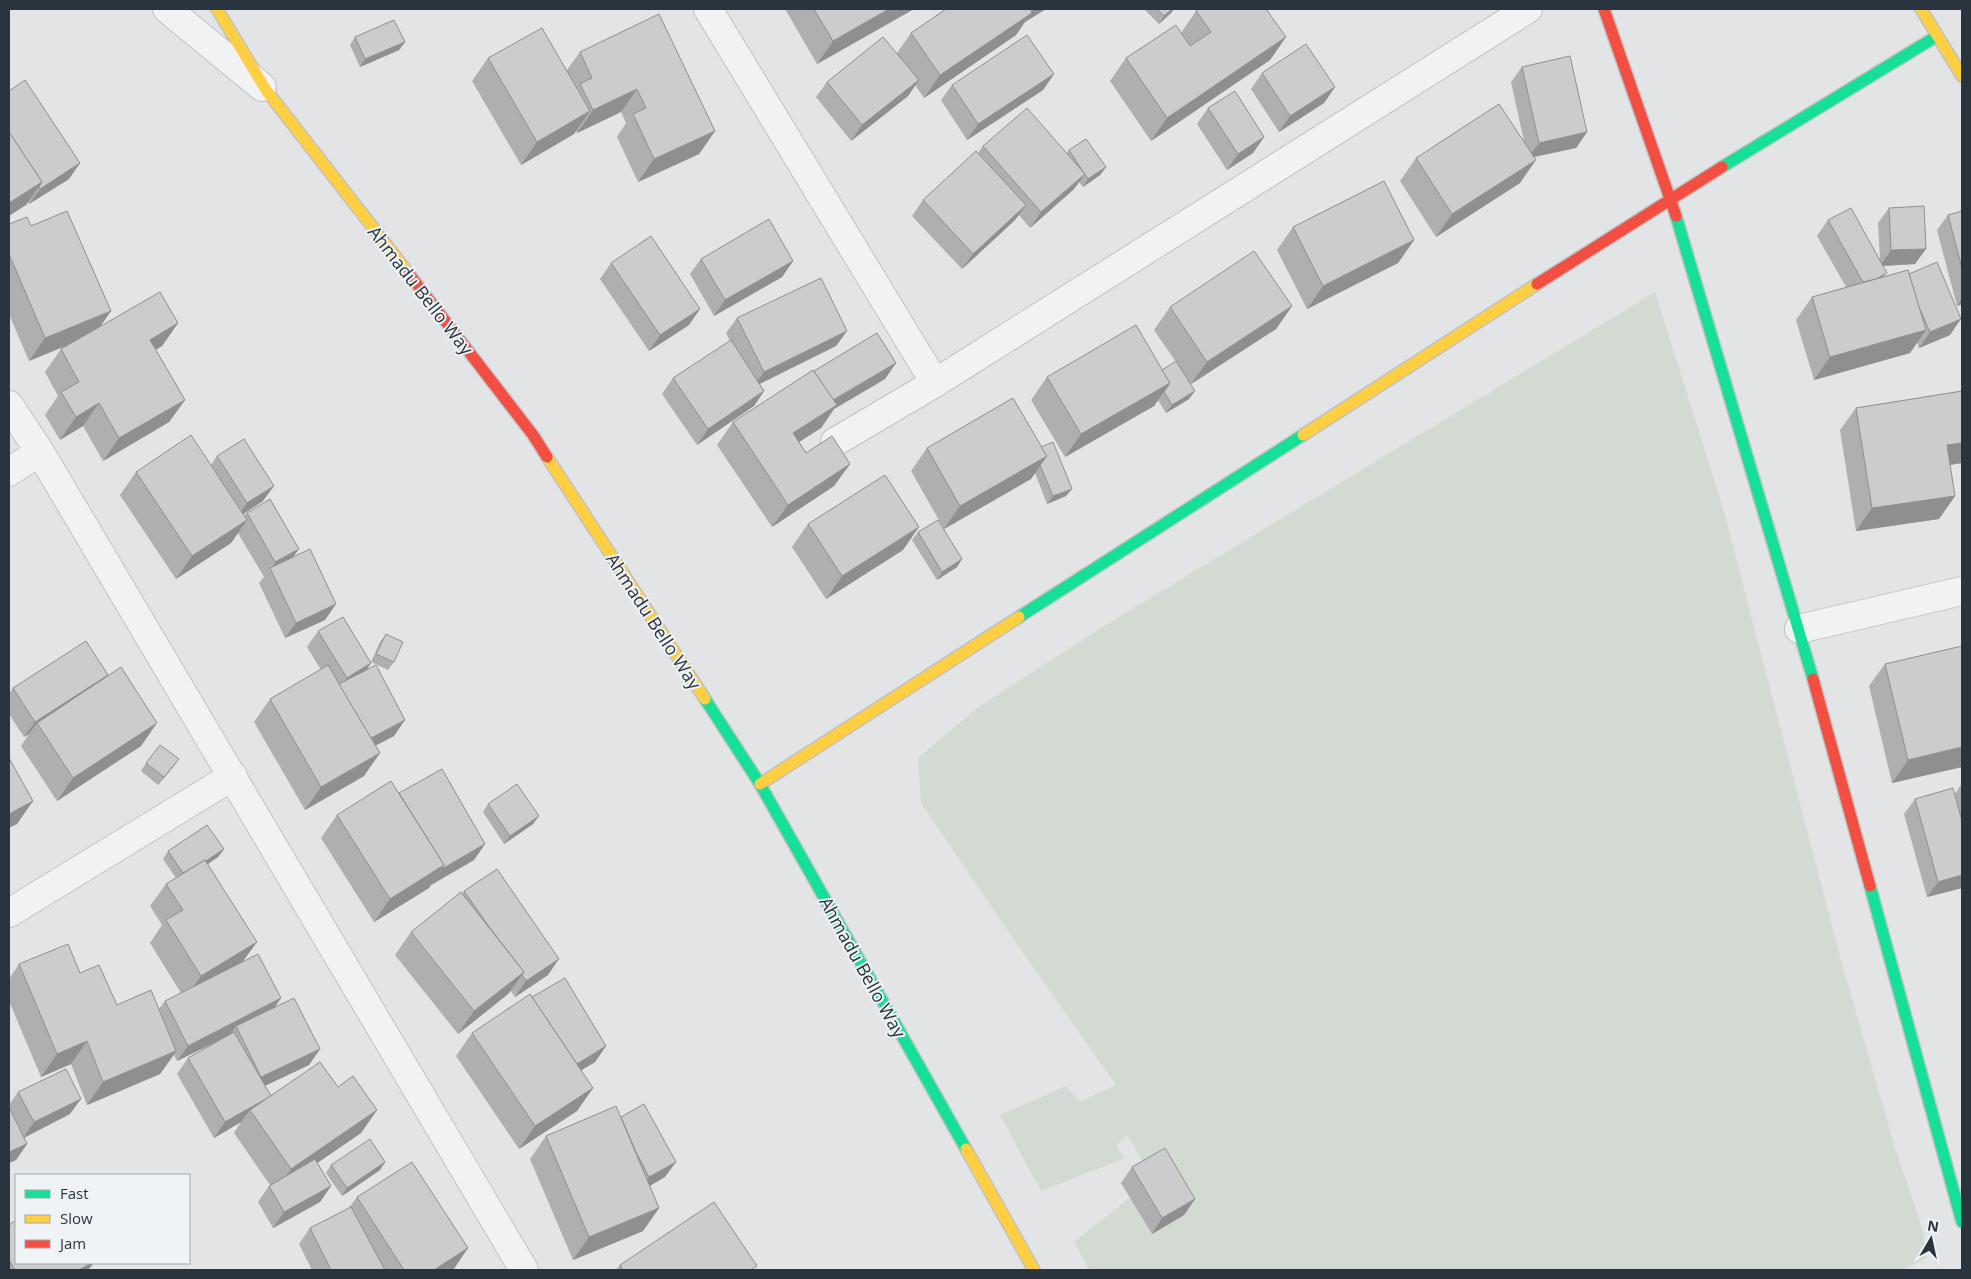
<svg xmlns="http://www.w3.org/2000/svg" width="1971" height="1279" viewBox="0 0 1971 1279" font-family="'Open Sans',sans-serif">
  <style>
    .green { fill: #d3dad2 }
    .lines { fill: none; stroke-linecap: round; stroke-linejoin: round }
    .street-casing { stroke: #c0c2c4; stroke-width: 30 }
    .fast-casing { stroke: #c0c2c4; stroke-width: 14 }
    .slow-casing { stroke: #c0c2c4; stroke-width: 14 }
    .jam-casing { stroke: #c0c2c4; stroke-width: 14 }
    .street { stroke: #f1f2f3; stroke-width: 28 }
    .fast { stroke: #16e098; stroke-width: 11 }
    .slow { stroke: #ffcf43; stroke-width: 11 }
    .jam { stroke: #f24e42; stroke-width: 11 }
    .wall { fill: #aeafb1 }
    .shaded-wall { fill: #8d8f90 }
    .building { fill: #caccce; stroke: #8d8f90 }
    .labels { text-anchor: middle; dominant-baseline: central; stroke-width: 4; stroke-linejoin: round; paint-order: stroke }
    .street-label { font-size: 18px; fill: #29343f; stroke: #eff3f6 }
  </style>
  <rect width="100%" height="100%" fill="#e2e4e6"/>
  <path class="green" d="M1655 292 1723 508 1839 953 1895 1148 1924 1234 1926 1258 1903 1270H1089L1074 1242 1152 1180 1128 1135 1116 1146 1125 1158 1041 1191 1000 1115 1066 1086 1080 1102 1116 1085 1021 950 921 803 918 758 977 708 1096 631Z"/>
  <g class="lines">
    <g class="street-casing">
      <g id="street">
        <path d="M167 9 262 87"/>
        <path d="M708 9 935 383"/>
        <path d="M9 405 40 452 524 1270"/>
        <path d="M835 442 935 383 1528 9"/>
        <path d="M9 472 40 452"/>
        <path d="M1799 629 1962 591"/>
        <path d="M9 913 233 776"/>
      </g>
    </g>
    <g class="fast-casing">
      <g id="fast">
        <path d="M1722 167 1937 36"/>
        <path d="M1676 216 1813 679"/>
        <path d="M1019 617 1303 435"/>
        <path d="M705 699 760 784 966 1149"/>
        <path d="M1870 886 1962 1222"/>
      </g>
    </g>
    <g class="slow-casing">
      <g id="slow">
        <path d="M217 9 266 90 409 274"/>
        <path d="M1921 9 1962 76"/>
        <path d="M1303 435 1537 284"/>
        <path d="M547 457 705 699"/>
        <path d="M760 784 1019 617"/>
        <path d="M966 1149 1034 1270"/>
      </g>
    </g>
    <g class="jam-casing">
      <g id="jam">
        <path d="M1604 9 1676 216"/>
        <path d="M409 274 533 435 547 457"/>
        <path d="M1537 284 1722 167"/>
        <path d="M1813 679 1870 886"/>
      </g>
    </g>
    <use href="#street" class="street"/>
    <use href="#fast" class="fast"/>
    <use href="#slow" class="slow"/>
    <use href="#jam" class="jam"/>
  </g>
  <g class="wall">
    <path d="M785 9H914L817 64Z"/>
    <path d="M946 9H1046L1025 22 1016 35 924 98 915 85 908 96 851 141 816 97 827 82 897 53 911 33Z"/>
    <path d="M1144 9H1174L1171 13 1159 24Z"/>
    <path d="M1196 11 1286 37 1270 60 1151 141 1110 81 1126 58 1181 33Z"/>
    <path d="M355 37 405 42 399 50 360 67 350 45Z"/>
    <path d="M580 52 715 131 699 154 638 182 617 137 626 123 621 112 577 133 576 131 574 134 521 165 472 81 488 58 567 70Z"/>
    <path d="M1522 67 1587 132 1576 148 1534 157 1520 183 1436 237 1400 181 1416 158 1524 141 1511 82Z"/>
    <path d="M1262 73 1335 87 1324 103 1279 132 1251 89Z"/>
    <path d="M1054 74 1043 90 967 140 941 100 952 85Z"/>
    <path d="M9 91 80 163 69 179 29 204 28 202 26 205Z"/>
    <path d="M1208 108 1264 137 1253 153 1227 170 1197 124Z"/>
    <path d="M983 146 1067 153 1069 150 1106 167 1100 175 1083 187 1079 182 1074 189 1030 228 1019 215 1015 220 962 269 912 216 923 200 978 153Z"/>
    <path d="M1889 208 1915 264 1883 266 1885 276 1909 274 1950 335 1919 348 1917 342 1910 353 1814 380 1796 320 1812 297 1846 287 1817 236 1828 220 1880 259 1878 223Z"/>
    <path d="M1962 211V304L1957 306 1937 230 1948 215Z"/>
    <path d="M9 224 31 226 111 311 100 326 178 323 162 346 156 350 185 400 169 422 103 461 83 426 60 440 45 415 58 396 45 372 61 349 67 345 29 361 9 314Z"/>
    <path d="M1293 227 1414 240 1398 263 1307 309 1277 250Z"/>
    <path d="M701 259 793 261 782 277 714 316 690 274Z"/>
    <path d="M611 263 689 325 649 351 600 279Z"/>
    <path d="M1292 306 1276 329 1191 384 1186 377 1189 399 1166 413 1158 400 1154 406 1065 457 1031 400 1047 377 1162 370 1176 362 1154 330 1170 307Z"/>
    <path d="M737 318 847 331 836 346 760 384 764 391 754 406 697 445 662 394 673 378 730 341 726 333Z"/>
    <path d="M896 363 885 379 834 409 821 428 799 442 806 453 850 464 834 486 772 527 717 445 733 422Z"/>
    <path d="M1962 391V463L1950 465 1955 496 1939 519 1856 531 1840 430 1856 408Z"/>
    <path d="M1013 398 1066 496 1047 504 1035 473 1031 479 944 529 911 471 927 448Z"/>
    <path d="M217 456 263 501 243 514 244 516 247 513 293 557 325 620 285 638 259 583 264 577 238 533 231 543 176 579 120 495 136 472 211 465Z"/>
    <path d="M808 524 903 550 826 599 792 547Z"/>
    <path d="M918 532 962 559 957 567 937 580 912 540Z"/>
    <path d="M318 631 371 662 380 642 386 634 394 662 388 670 371 662 367 670 394 736 376 745 364 776 305 810 254 722 270 699 321 670 307 647Z"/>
    <path d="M1962 646V767L1892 783 1869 686 1885 664Z"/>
    <path d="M106 677 141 746 57 801 21 746 29 734 24 737 9 714V694L13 688Z"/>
    <path d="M146 763 173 767 158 785 141 771Z"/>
    <path d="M1962 783V888L1927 897 1904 814 1915 799 1955 794Z"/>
    <path d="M399 793 485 844 474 860 431 885 429 888 374 922 321 838 337 815Z"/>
    <path d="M488 804 533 824 504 844 483 812Z"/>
    <path d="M224 849 218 857 208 864 243 962 281 998 275 1007 320 1049 309 1065 264 1086 270 1096 338 1087 377 1110 361 1133 317 1163 331 1186 320 1202 273 1228 258 1202 269 1186 270 1185 234 1133 241 1122 214 1138 177 1074 188 1058 230 1035 177 1061 174 1055 160 1074 87 1105 71 1064 41 1077 9 1001V979L19 964 80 973 117 1005 159 1009 165 1001 181 993 150 943 162 925 150 906 166 884 176 878 163 859 168 851Z"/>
    <path d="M464 891 548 975 515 997 511 991 508 994 458 1034 395 955 411 932 462 894Z"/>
    <path d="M532 997 606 1046 595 1062 581 1070 593 1088 577 1111 519 1149 456 1056 472 1033Z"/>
    <path d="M18 1092 70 1114 24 1138 27 1144 16 1160 9 1163V1105Z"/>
    <path d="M621 1117 665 1177 650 1186 659 1208 643 1231 573 1260 530 1159 546 1136Z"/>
    <path d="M385 1162 380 1170 342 1196 326 1173 331 1165Z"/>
    <path d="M1132 1167 1195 1199 1184 1215 1152 1234 1121 1183Z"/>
    <path d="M357 1197 468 1248 453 1270H312L299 1244 310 1228 349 1208Z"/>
    <path d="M9 1225 88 1270H9Z"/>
    <path d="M620 1265 754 1270H616Z"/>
  </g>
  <g class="shaded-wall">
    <path d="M889 9H914L817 64 833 41Z"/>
    <path d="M1033 9H1046L1025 22 1016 35 924 98 940 75 1029 15Z"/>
    <path d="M1172 9H1174L1171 13 1159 24 1164 16Z"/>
    <path d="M1286 37 1270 60 1151 141 1167 118Z"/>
    <path d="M405 42 399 50 360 67 365 59Z"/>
    <path d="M1054 74 1043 90 967 140 978 124Z"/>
    <path d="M919 80 908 96 851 141 862 125Z"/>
    <path d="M1335 87 1324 103 1279 132 1290 116Z"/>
    <path d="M637 89 621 112 577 133 593 110Z"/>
    <path d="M590 111 574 134 521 165 537 142Z"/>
    <path d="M715 131 699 154 638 182 654 159Z"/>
    <path d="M1587 132 1576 148 1528 158 1539 143Z"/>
    <path d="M1264 137 1253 153 1227 170 1238 154Z"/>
    <path d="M1536 160 1520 183 1436 237 1452 214Z"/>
    <path d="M80 163 69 179 29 204 40 189Z"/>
    <path d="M1106 167 1100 175 1083 187 1088 179Z"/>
    <path d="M1085 174 1074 189 1030 228 1041 212Z"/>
    <path d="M42 182 26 205 9 216V203Z"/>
    <path d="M1026 205 1015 220 962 269 973 254Z"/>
    <path d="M1414 240 1398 263 1307 309 1323 286Z"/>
    <path d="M1926 249 1915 264 1880 266 1891 250Z"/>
    <path d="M793 261 782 277 714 316 725 300Z"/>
    <path d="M1962 298V304L1957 306Z"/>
    <path d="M1292 306 1276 329 1191 384 1207 362Z"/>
    <path d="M700 309 689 325 649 351 660 335Z"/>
    <path d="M111 311 95 334 29 361 45 338Z"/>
    <path d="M1961 319 1950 335 1919 348 1930 332Z"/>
    <path d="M178 323 162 346 134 362 150 340Z"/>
    <path d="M1926 330 1910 353 1814 380 1830 357Z"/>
    <path d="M847 331 836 346 753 387 764 372Z"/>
    <path d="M896 363 885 379 834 409 821 428 777 456 793 433 831 402Z"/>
    <path d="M1170 383 1154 406 1065 457 1081 434Z"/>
    <path d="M764 391 754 406 697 445 708 429Z"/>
    <path d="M1195 391 1189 399 1166 413 1172 405Z"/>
    <path d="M185 400 169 422 103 461 119 438Z"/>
    <path d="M99 403 83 426 60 440 76 417Z"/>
    <path d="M1962 443V463L1931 468 1947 445Z"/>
    <path d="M1047 456 1031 479 944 529 960 506Z"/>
    <path d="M850 464 834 486 772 527 788 505Z"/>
    <path d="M274 486 263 501 236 519 247 503Z"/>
    <path d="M1072 489 1066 496 1047 504 1053 496Z"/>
    <path d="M1955 496 1939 519 1856 531 1872 508Z"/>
    <path d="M247 520 231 543 176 579 192 556Z"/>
    <path d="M919 527 903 550 826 599 842 576Z"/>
    <path d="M299 549 288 564 271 569 275 562Z"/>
    <path d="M962 559 957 567 937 580 942 572Z"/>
    <path d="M336 604 325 620 285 638 296 623Z"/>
    <path d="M371 663 360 679 339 689 347 678Z"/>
    <path d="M108 675 97 690 37 723 29 734 24 737 35 722Z"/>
    <path d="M405 720 394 736 356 756 367 740Z"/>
    <path d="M157 723 141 746 57 801 73 778Z"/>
    <path d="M1962 747V767L1892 783 1908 760Z"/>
    <path d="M380 753 364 776 305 810 321 787Z"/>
    <path d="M179 759 173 767 158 785 164 777Z"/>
    <path d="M33 801 17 824 9 828V814Z"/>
    <path d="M539 816 533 824 504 844 510 836Z"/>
    <path d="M485 844 474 860 431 885 442 869Z"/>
    <path d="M224 849 218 857 179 883 185 875Z"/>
    <path d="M444 865 429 888 374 922 390 899Z"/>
    <path d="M1962 875V888L1927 897 1938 882Z"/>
    <path d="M257 942 241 964 185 999 201 976Z"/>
    <path d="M559 959 548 975 515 997 526 981Z"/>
    <path d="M524 972 508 994 458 1034 474 1011Z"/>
    <path d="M281 998 270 1014 236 1026 230 1035 177 1061 188 1046Z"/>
    <path d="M87 1041 71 1064 41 1077 57 1054Z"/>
    <path d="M606 1046 595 1062 560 1083 571 1067Z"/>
    <path d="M320 1049 309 1065 250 1093 261 1077Z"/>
    <path d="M176 1051 160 1074 87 1105 103 1082Z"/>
    <path d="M593 1088 577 1111 519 1149 535 1126Z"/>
    <path d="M271 1096 250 1110 241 1122 214 1138 225 1122Z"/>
    <path d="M81 1099 70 1114 23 1138 34 1122Z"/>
    <path d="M377 1110 361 1133 275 1192 291 1169Z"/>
    <path d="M27 1144 16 1160 9 1163V1152Z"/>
    <path d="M385 1162 380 1170 342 1196 347 1188Z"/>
    <path d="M676 1162 665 1177 638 1192 649 1177Z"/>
    <path d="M331 1186 320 1202 273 1228 284 1212Z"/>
    <path d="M1195 1199 1184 1215 1152 1234 1162 1218Z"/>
    <path d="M659 1208 643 1231 573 1260 589 1237Z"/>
    <path d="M468 1248 453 1270H434Z"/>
    <path d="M91 1263H94L88 1270H79Z"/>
  </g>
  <g class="building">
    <path d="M814 9H889L833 41Z"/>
    <path d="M946 9H1030L1032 13 940 75 911 33Z"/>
    <path d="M1157 9H1172L1164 16Z"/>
    <path d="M1200 9H1266L1286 37 1167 118 1126 58 1176 25 1190 46 1211 32 1196 11Z"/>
    <path d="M659 14 715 131 654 159 633 114 646 108 637 89 593 110 580 84 592 78 580 52Z"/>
    <path d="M394 20 405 42 365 59 355 37Z"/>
    <path d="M542 28 590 111 537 142 488 58Z"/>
    <path d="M1027 35 1054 74 978 124 952 85Z"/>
    <path d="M883 37 919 80 862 125 827 82Z"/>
    <path d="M1306 44 1335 87 1290 116 1262 73Z"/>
    <path d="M1570 56 1587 132 1539 143 1522 67Z"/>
    <path d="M25 80 80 163 40 189 39 187 42 182 9 132V91Z"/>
    <path d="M1235 91 1264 137 1238 154 1208 108Z"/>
    <path d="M1499 104 1536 160 1452 214 1416 158Z"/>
    <path d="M1027 108 1085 174 1041 212 983 146Z"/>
    <path d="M9 132 42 182 9 203Z"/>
    <path d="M1086 139 1106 167 1088 179 1069 150Z"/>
    <path d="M976 151 1026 205 973 254 923 200Z"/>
    <path d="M1384 181 1414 240 1323 286 1293 227Z"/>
    <path d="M1924 206 1926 249 1891 250 1889 208Z"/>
    <path d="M1851 208 1887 273 1876 279 1863 282 1828 220Z"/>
    <path d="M67 211 111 311 45 338 9 254V224L27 217 31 226Z"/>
    <path d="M1962 211V268L1948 215Z"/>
    <path d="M769 219 793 261 725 300 701 259Z"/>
    <path d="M651 236 700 309 660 335 611 263Z"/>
    <path d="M1254 251 1292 306 1207 362 1170 307Z"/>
    <path d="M1937 262 1961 319 1930 332 1918 305 1909 274Z"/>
    <path d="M1908 270 1926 330 1830 357 1812 297Z"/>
    <path d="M821 278 847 331 764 372 737 318Z"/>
    <path d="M160 292 178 323 150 340 185 400 119 438 99 403 76 417 61 392 79 382 61 349Z"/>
    <path d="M1136 325 1170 383 1081 434 1047 377Z"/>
    <path d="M877 333 896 363 833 400 814 371Z"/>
    <path d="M731 340 764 391 708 429 673 378Z"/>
    <path d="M1176 361 1195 391 1172 405 1164 392 1170 383 1162 370Z"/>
    <path d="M813 370 837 405 793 433 806 453 832 436 850 464 788 505 733 422Z"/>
    <path d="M1962 391V443L1947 445 1955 496 1872 508 1856 408Z"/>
    <path d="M1013 398 1047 456 960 506 927 448Z"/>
    <path d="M191 435 247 520 192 556 136 472Z"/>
    <path d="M244 439 274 486 247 503 217 456Z"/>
    <path d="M1053 442 1072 489 1053 496 1040 465 1047 456 1041 447Z"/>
    <path d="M885 475 919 527 842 576 808 524Z"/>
    <path d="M270 499 299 549 275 562 247 513Z"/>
    <path d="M938 520 962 559 942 572 918 532Z"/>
    <path d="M310 549 336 604 296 623 270 568Z"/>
    <path d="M343 617 371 663 347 678 318 631Z"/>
    <path d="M386 634 403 642 394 662 376 654Z"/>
    <path d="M86 641 108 675 35 722 13 688Z"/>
    <path d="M1962 646V747L1908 760 1885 664Z"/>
    <path d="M328 665 380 753 321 787 270 699Z"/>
    <path d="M376 665 405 720 371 738 339 684Z"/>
    <path d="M121 667 157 723 73 778 37 723Z"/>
    <path d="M160 745 179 759 164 777 146 763Z"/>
    <path d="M9 758 33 801 9 814Z"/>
    <path d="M442 769 485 844 442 869 444 865 399 793Z"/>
    <path d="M391 781 444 865 390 899 337 815Z"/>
    <path d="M517 784 539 816 510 836 488 804Z"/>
    <path d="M1953 788 1962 821V875L1938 882 1915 799Z"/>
    <path d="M207 825 224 849 206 861 205 860 183 873 168 851Z"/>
    <path d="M205 860 257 942 201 976 166 920 183 910 166 884Z"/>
    <path d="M497 869 559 959 526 981 522 975 524 972 490 928 464 891Z"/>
    <path d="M461 892 524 972 474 1011 411 932Z"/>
    <path d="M68 944 80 973 99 965 117 1005 151 990 176 1051 103 1082 87 1041 57 1054 19 964Z"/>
    <path d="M258 954 281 998 188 1046 165 1001Z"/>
    <path d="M565 978 606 1046 577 1064 532 997Z"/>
    <path d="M530 994 593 1088 535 1126 472 1033Z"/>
    <path d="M294 998 320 1049 261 1077 236 1026Z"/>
    <path d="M234 1032 271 1096 225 1122 188 1058Z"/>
    <path d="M320 1062 338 1087 353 1076 377 1110 291 1169 250 1110Z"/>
    <path d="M66 1069 81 1099 34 1122 18 1092Z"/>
    <path d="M644 1104 676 1162 649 1177 636 1152 621 1117Z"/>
    <path d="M616 1106 659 1208 589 1237 546 1136Z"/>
    <path d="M9 1107 27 1144 9 1152Z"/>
    <path d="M370 1139 385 1162 347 1188 331 1165Z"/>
    <path d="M1165 1148 1195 1199 1162 1218 1132 1167Z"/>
    <path d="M315 1159 331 1186 284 1212 269 1186Z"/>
    <path d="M412 1162 468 1248 434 1270H404L357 1197Z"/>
    <path d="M714 1202 757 1266 751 1270H623L620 1265Z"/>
    <path d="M351 1207 385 1270H331L310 1228Z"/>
    <path d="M16 1220V1263H91L79 1270H15L9 1260V1225Z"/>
  </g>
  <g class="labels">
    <g class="street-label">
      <text transform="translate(421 290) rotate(52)">Ahmadu Bello Way</text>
      <text transform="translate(654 621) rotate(57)">Ahmadu Bello Way</text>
      <text transform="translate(863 967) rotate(61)">Ahmadu Bello Way</text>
    </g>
  </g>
  <rect width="1971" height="1279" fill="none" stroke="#29343f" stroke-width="20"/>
  <rect x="15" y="1174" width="175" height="90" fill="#eff3f6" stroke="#a0a7ad"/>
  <rect x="25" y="1190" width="25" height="8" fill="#16e098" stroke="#a0a7ad"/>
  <text x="60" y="1199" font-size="15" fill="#29343f">Fast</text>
  <rect x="25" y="1215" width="25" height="8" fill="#ffcf43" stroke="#a0a7ad"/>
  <text x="60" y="1224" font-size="15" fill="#29343f">Slow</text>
  <rect x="25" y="1240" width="25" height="8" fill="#f24e42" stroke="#a0a7ad"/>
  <text x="60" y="1249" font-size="15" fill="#29343f">Jam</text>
  <g transform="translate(1931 1239) rotate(9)" stroke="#eff3f6" stroke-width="4" paint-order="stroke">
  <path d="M0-4L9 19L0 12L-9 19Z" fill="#29343f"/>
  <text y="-8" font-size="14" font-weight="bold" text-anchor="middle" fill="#29343f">N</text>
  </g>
</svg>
